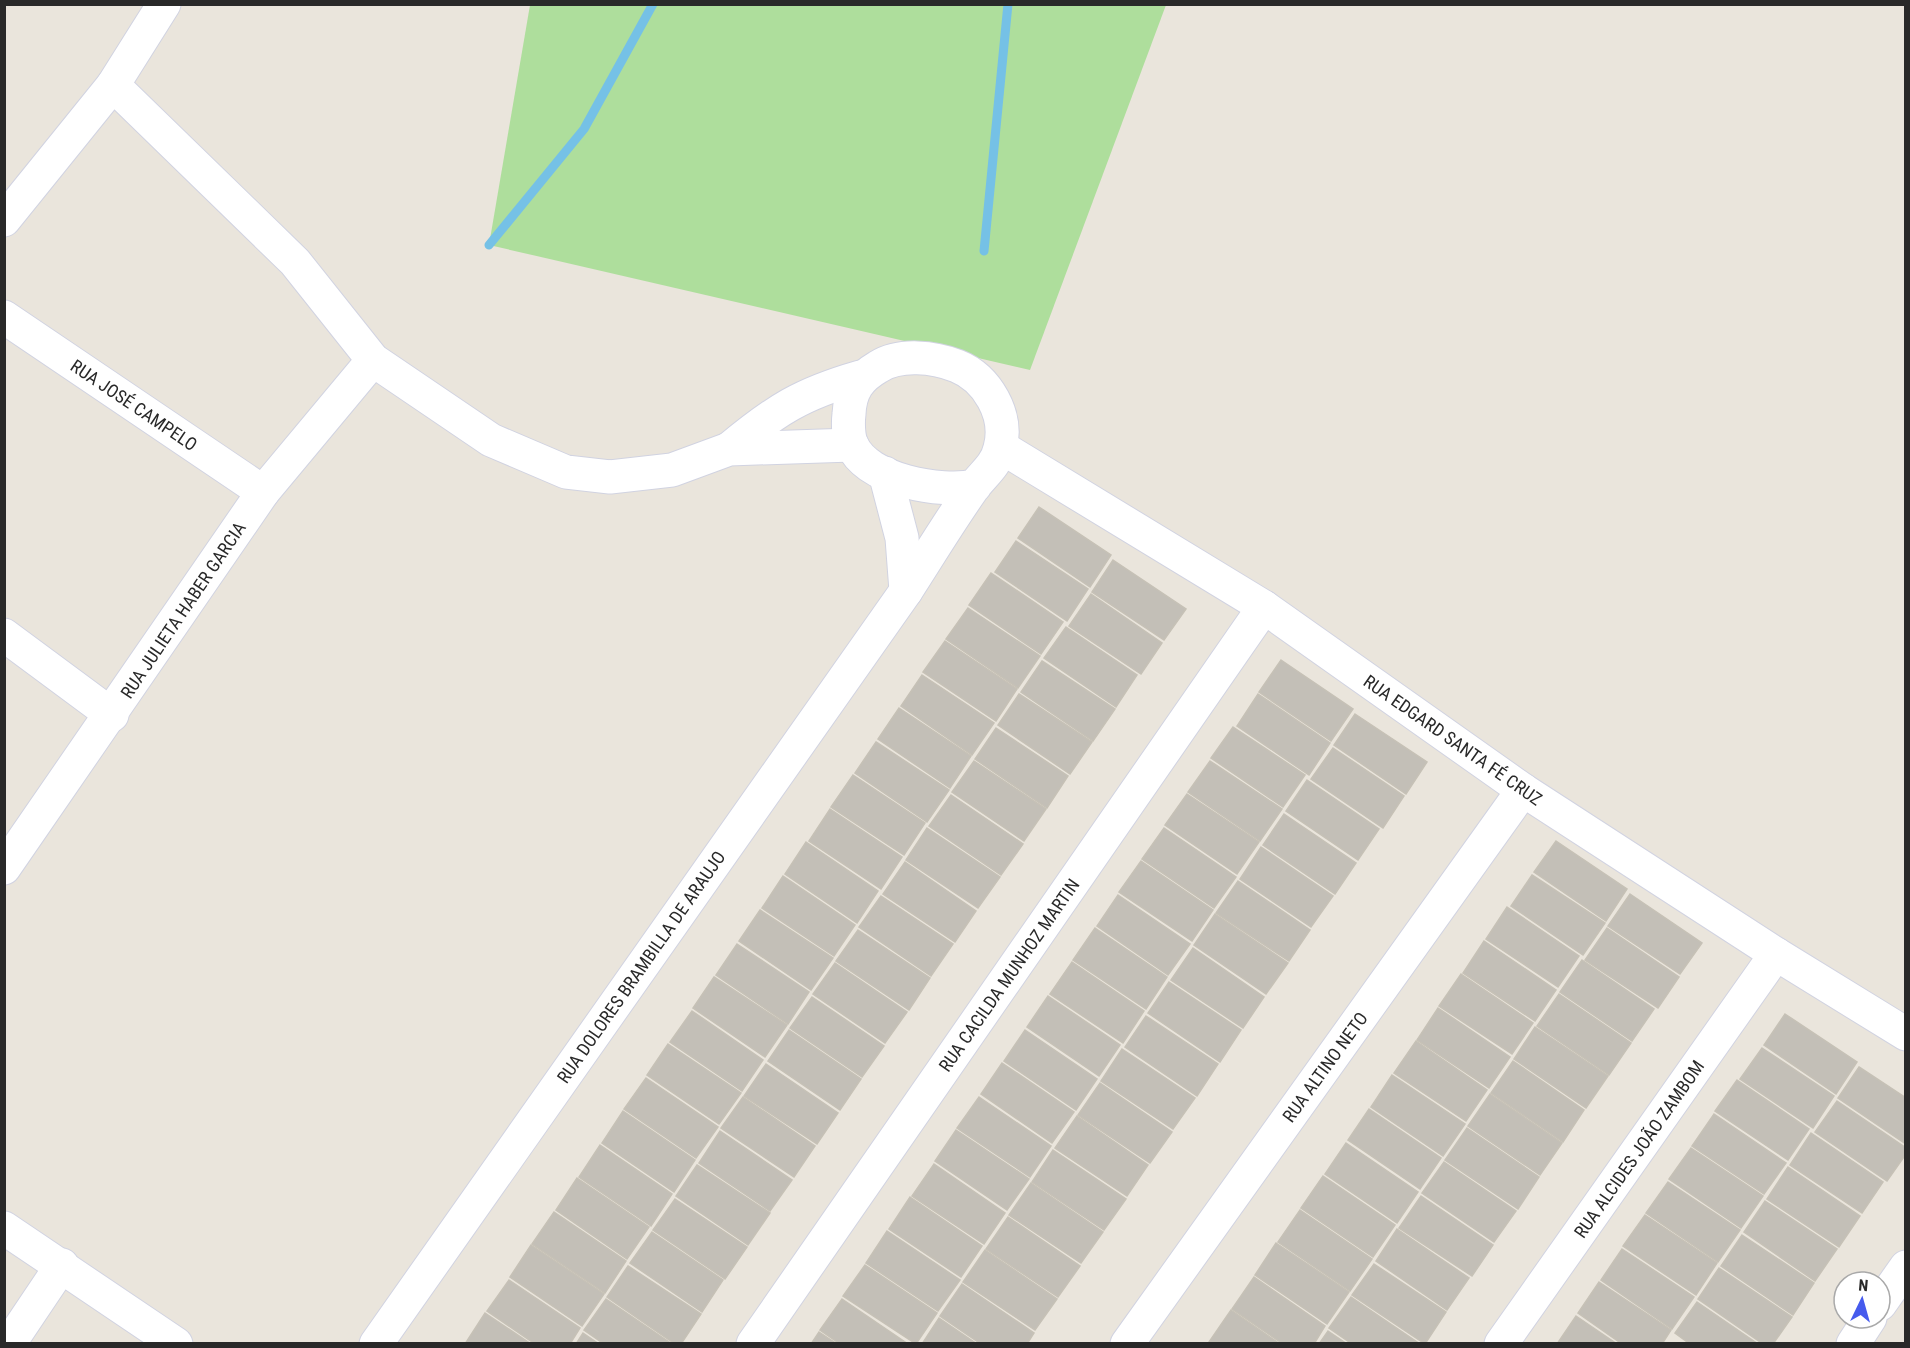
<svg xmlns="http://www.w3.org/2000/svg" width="1910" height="1348" viewBox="0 0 1910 1348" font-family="'Roboto Condensed',sans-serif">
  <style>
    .green { fill: #aede9c }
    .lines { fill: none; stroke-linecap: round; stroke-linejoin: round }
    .stream { stroke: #75c1e6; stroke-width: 9 }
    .building { fill: #c3bfb7; stroke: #c6c1b6; stroke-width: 1.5 }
    .minor-casing { stroke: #d1d3e1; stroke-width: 35 }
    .minor { stroke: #fff; stroke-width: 33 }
    .labels { text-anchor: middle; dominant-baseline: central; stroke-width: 4.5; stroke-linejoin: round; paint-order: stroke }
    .street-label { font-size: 18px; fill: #292929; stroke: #fff }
  </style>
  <rect width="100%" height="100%" fill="#eae5dc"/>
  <path class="green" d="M530 5H1166L1030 370 489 245Z"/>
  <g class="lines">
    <g class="stream">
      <path d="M489 245 584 129 653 4"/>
      <path d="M984 251 1008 4"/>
    </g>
  </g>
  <g class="building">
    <path d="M1039 507 1111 555 1090 587 1018 538Z"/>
    <path d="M1016 541 1088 589 1067 621 995 572Z"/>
    <path d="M1113 560 1186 609 1164 640 1092 592Z"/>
    <path d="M991 573 1063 622 1041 654 969 605Z"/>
    <path d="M1091 594 1162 643 1141 674 1069 626Z"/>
    <path d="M968 608 1040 656 1018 688 946 639Z"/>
    <path d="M1066 627 1137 675 1116 707 1044 658Z"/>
    <path d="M945 641 1017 689 996 721 923 672Z"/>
    <path d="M1281 660 1353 709 1331 741 1259 692Z"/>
    <path d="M1042 661 1115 709 1093 741 1021 692Z"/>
    <path d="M922 675 994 723 972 755 901 706Z"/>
    <path d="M1019 694 1092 742 1070 774 998 725Z"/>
    <path d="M1258 694 1330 743 1309 775 1237 726Z"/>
    <path d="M899 708 971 756 950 788 878 739Z"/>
    <path d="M1355 714 1427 762 1406 794 1334 745Z"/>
    <path d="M1233 727 1305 775 1283 807 1211 758Z"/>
    <path d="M996 728 1068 776 1047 808 975 759Z"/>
    <path d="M876 742 949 790 927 822 855 773Z"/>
    <path d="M1333 748 1404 796 1383 828 1311 779Z"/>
    <path d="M974 761 1046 809 1024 841 952 792Z"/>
    <path d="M1210 761 1282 809 1260 841 1188 792Z"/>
    <path d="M853 775 925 823 904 855 831 807Z"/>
    <path d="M1307 780 1379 829 1358 860 1286 811Z"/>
    <path d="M1187 794 1259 842 1237 874 1165 825Z"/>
    <path d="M951 795 1023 844 1001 875 929 826Z"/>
    <path d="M830 809 902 857 881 889 809 841Z"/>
    <path d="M1284 814 1356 863 1335 894 1263 845Z"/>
    <path d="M927 828 1000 877 978 908 906 860Z"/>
    <path d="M1164 828 1236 877 1214 908 1142 859Z"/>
    <path d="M1556 841 1627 889 1606 921 1534 872Z"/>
    <path d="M806 842 878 891 857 923 785 874Z"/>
    <path d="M1261 847 1333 896 1311 927 1240 879Z"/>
    <path d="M1141 861 1213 910 1192 941 1119 892Z"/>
    <path d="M905 862 976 911 955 942 883 894Z"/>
    <path d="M1532 875 1605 923 1583 955 1511 906Z"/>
    <path d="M783 876 855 925 834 956 762 908Z"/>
    <path d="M1238 881 1310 930 1289 961 1216 913Z"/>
    <path d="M1630 894 1702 943 1680 974 1608 926Z"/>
    <path d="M1118 895 1190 944 1168 975 1097 926Z"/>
    <path d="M881 896 953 944 931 976 859 927Z"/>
    <path d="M1507 907 1579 956 1558 987 1486 939Z"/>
    <path d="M760 910 833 958 811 990 739 941Z"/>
    <path d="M1215 914 1288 963 1266 994 1194 945Z"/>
    <path d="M1095 928 1167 977 1146 1009 1073 960Z"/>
    <path d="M1607 928 1679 977 1658 1008 1585 960Z"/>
    <path d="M858 930 930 978 909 1010 836 961Z"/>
    <path d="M1484 941 1556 990 1535 1021 1463 973Z"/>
    <path d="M737 944 809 992 788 1024 716 975Z"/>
    <path d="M1193 948 1264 997 1243 1028 1171 980Z"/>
    <path d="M1582 960 1654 1009 1632 1041 1560 992Z"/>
    <path d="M1072 962 1144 1011 1123 1043 1050 994Z"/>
    <path d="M835 963 907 1012 885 1043 813 994Z"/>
    <path d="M1461 974 1533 1023 1512 1054 1439 1006Z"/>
    <path d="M714 977 787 1025 765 1057 693 1008Z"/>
    <path d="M1169 982 1241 1030 1220 1062 1148 1013Z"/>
    <path d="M1559 994 1631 1043 1609 1075 1537 1026Z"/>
    <path d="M1048 996 1120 1045 1099 1076 1027 1027Z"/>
    <path d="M812 997 884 1046 862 1077 790 1028Z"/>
    <path d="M1438 1008 1510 1057 1489 1088 1417 1040Z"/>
    <path d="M692 1011 763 1060 742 1091 670 1042Z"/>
    <path d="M1785 1014 1857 1062 1836 1094 1764 1045Z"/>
    <path d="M1146 1016 1218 1064 1197 1096 1125 1047Z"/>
    <path d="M1535 1027 1608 1076 1586 1108 1514 1059Z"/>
    <path d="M789 1030 861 1079 840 1110 768 1061Z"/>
    <path d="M1025 1030 1097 1079 1076 1110 1004 1061Z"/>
    <path d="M1416 1041 1487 1090 1466 1121 1394 1073Z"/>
    <path d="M668 1044 741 1093 719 1124 647 1075Z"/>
    <path d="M1762 1048 1834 1096 1813 1128 1740 1079Z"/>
    <path d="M1122 1049 1195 1098 1173 1129 1101 1081Z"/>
    <path d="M1513 1061 1584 1110 1563 1142 1491 1093Z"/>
    <path d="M1002 1063 1074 1112 1052 1143 981 1094Z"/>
    <path d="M766 1064 838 1113 817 1144 744 1096Z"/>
    <path d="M1859 1067 1906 1098V1144L1838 1098Z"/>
    <path d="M1392 1075 1465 1124 1443 1156 1371 1107Z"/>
    <path d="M646 1078 718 1127 696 1158 624 1109Z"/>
    <path d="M1737 1080 1809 1129 1788 1160 1715 1111Z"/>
    <path d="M1100 1083 1172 1132 1150 1163 1078 1115Z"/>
    <path d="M1490 1094 1562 1143 1540 1175 1468 1126Z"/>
    <path d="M743 1097 815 1146 794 1177 721 1128Z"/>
    <path d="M979 1097 1051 1146 1030 1177 957 1128Z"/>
    <path d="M1837 1101 1906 1148V1154L1887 1181 1815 1132Z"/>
    <path d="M1369 1109 1441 1158 1420 1189 1348 1140Z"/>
    <path d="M623 1111 695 1160 674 1192 602 1143Z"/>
    <path d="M1714 1114 1786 1163 1764 1194 1692 1146Z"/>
    <path d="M1077 1116 1148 1165 1127 1196 1055 1148Z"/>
    <path d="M1467 1128 1539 1177 1518 1209 1445 1160Z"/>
    <path d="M956 1130 1029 1179 1007 1210 935 1161Z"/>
    <path d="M720 1131 792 1180 770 1211 699 1163Z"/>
    <path d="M1811 1133 1883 1182 1862 1213 1790 1165Z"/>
    <path d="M1346 1143 1418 1192 1397 1223 1325 1174Z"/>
    <path d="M600 1145 672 1194 651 1226 579 1177Z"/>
    <path d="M1691 1148 1763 1196 1741 1228 1669 1179Z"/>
    <path d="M1053 1150 1126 1199 1104 1230 1032 1182Z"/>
    <path d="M1444 1162 1516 1211 1494 1242 1422 1193Z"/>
    <path d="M934 1164 1005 1213 984 1244 912 1196Z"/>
    <path d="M697 1165 770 1213 748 1245 676 1196Z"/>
    <path d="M1788 1167 1860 1216 1839 1247 1767 1199Z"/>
    <path d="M1323 1176 1395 1225 1373 1257 1301 1208Z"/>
    <path d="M577 1178 649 1227 627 1259 556 1210Z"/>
    <path d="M1668 1182 1740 1230 1718 1262 1646 1213Z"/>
    <path d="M1031 1183 1103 1232 1081 1263 1009 1215Z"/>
    <path d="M1421 1196 1493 1245 1472 1276 1399 1228Z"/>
    <path d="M910 1197 982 1246 961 1277 889 1229Z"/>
    <path d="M675 1199 747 1247 725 1279 653 1230Z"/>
    <path d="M1765 1201 1837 1249 1815 1281 1744 1232Z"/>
    <path d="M1300 1210 1372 1259 1350 1291 1278 1242Z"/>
    <path d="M554 1212 626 1261 605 1293 532 1244Z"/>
    <path d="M1645 1215 1717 1263 1696 1295 1623 1246Z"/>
    <path d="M1008 1217 1080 1266 1058 1297 986 1249Z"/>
    <path d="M1397 1229 1469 1278 1447 1310 1376 1261Z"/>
    <path d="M887 1231 960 1280 938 1311 866 1263Z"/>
    <path d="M652 1232 723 1280 702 1312 630 1263Z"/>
    <path d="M1742 1235 1814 1283 1793 1315 1721 1266Z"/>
    <path d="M1276 1243 1349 1292 1327 1324 1255 1275Z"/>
    <path d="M531 1245 604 1294 582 1326 510 1277Z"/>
    <path d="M1622 1249 1694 1297 1672 1329 1601 1280Z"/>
    <path d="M985 1250 1057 1299 1035 1330 963 1282Z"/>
    <path d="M1374 1264 1446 1312 1425 1344 1352 1295Z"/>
    <path d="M865 1265 937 1313 916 1344 843 1296Z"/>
    <path d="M628 1266 701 1314 681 1344H675L607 1297Z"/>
    <path d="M1719 1268 1792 1317 1773 1344H1763L1698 1299Z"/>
    <path d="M1254 1277 1325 1326 1314 1344H1283L1232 1309Z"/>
    <path d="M509 1280 580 1328 570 1344H535L487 1311Z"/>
    <path d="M1599 1282 1671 1330 1662 1344H1622L1578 1313Z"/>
    <path d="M962 1284 1034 1333 1027 1344H981L940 1316Z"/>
    <path d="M1351 1297 1420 1344H1352L1329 1328Z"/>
    <path d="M606 1299 672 1344H604L584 1330Z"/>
    <path d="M842 1299 908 1344H840L820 1330Z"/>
    <path d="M1697 1302 1758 1344H1690L1675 1333Z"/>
    <path d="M1231 1310 1280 1344 1209 1342Z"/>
    <path d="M485 1313 531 1344H465Z"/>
    <path d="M1576 1316 1617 1344H1557Z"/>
    <path d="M939 1318 977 1344H922Z"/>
    <path d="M1328 1331 1347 1344H1319Z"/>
    <path d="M819 1332 837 1344H811Z"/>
    <path d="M583 1333 599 1344H576Z"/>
  </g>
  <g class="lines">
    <g class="minor-casing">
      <g id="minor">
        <path d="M164 4 113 85 295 262 373 360 491 440 566 472 610 477 672 470 729 449 852 445"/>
        <path d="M4 220 113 85"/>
        <path d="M4 317 263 492"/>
        <path d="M1001 447 1264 607 1523 790 1776 954 1906 1034"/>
        <path d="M729 449C776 410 801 394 860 377"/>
        <path d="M885 473 902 538 906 591"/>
        <path d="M4 635 112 715"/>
        <path d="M4 868 263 492 373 360"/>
        <path d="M4 1228 176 1344"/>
        <path d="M1880 1304 1906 1267"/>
        <path d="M9 1344 62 1265"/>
        <path d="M376 1344 906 591C928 557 949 522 973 488 983 474 996 466 1000 448 1009 415 987 378 957 366 934 357 900 353 878 367 859 378 850 391 849 414 848 422 848 437 852 445 868 481 941 493 975 486"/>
        <path d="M753 1344 1264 607"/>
        <path d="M1127 1344 1523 790"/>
        <path d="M1501 1344 1776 954"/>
        <path d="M1853 1344 1870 1318"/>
      </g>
    </g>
    <use href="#minor" class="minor"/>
  </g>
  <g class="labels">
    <g class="street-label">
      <text transform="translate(134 405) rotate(34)">RUA JOSÉ CAMPELO</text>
      <text transform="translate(183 610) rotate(-56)">RUA JULIETA HABER GARCIA</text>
      <text transform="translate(1453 740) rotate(35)">RUA EDGARD SANTA FÉ CRUZ</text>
      <text transform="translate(641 967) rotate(-55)">RUA DOLORES BRAMBILLA DE ARAUJO</text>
      <text transform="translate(1009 975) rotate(-55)">RUA CACILDA MUNHOZ MARTIN</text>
      <text transform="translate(1325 1067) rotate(-54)">RUA ALTINO NETO</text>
      <text transform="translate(1639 1149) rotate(-55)">RUA ALCIDES JOÃO ZAMBOM</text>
    </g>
  </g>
  <rect width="1910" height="1348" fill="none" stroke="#292929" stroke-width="12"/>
  <g transform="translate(1862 1300) rotate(5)"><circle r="28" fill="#ffffff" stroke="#a9a9a9" stroke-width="1.5"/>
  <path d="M0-4.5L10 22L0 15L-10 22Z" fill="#465bed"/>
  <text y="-9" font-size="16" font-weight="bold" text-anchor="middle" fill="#292929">N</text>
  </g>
</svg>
